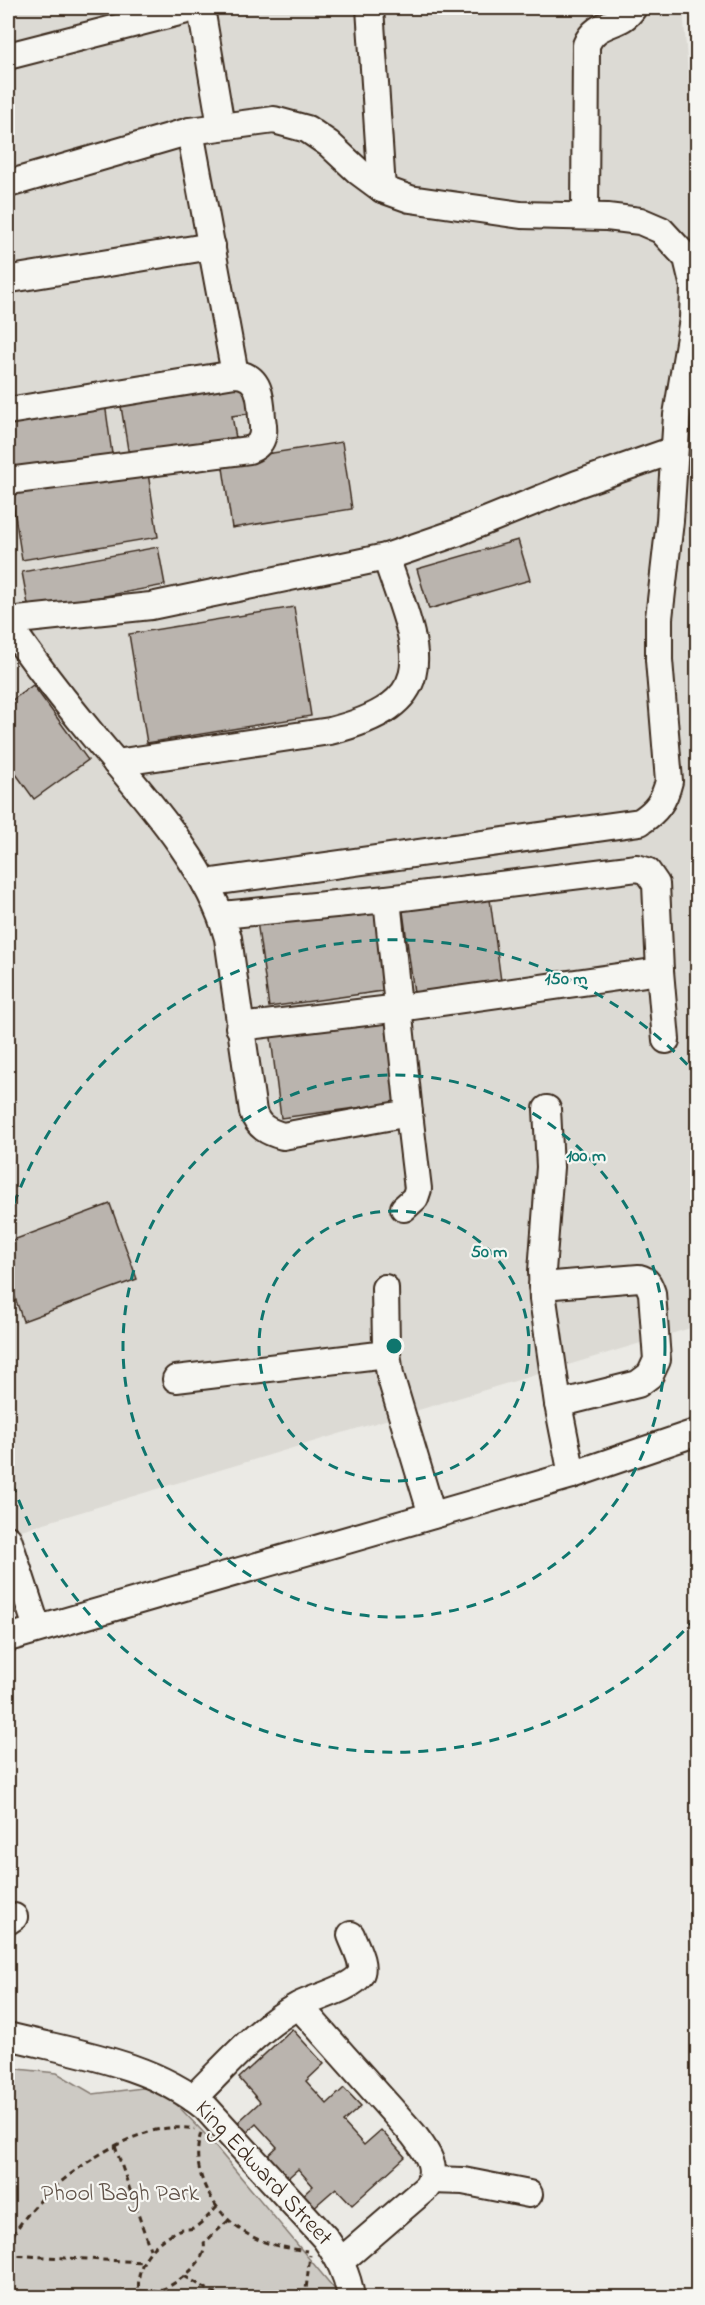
<svg xmlns="http://www.w3.org/2000/svg" width="705" height="2305" viewBox="0 0 705 2305" font-family="'Indie Flower',sans-serif">
  <style>
    .built { fill: #dcdad4 }
    .green { fill: #cdcac4; stroke: #847a71; stroke-width: 1.5 }
    .building { fill: #bab4ae; stroke: #3b2a1e; stroke-width: 1.5 }
    .lines { fill: none; stroke-linecap: round; stroke-linejoin: round }
    .minor-casing { stroke: #3b2a1e; stroke-width: 30 }
    .path { stroke: #3b2a1e; stroke-width: 3; stroke-dasharray: 6 4.5; stroke-linecap: butt }
    .minor { stroke: #f6f6f2; stroke-width: 26 }
    .ring { fill: none; stroke: #0f766e; stroke-width: 3; stroke-dasharray: 10 8 }
    .labels { text-anchor: middle; dominant-baseline: central; stroke-width: 4.5; stroke-linejoin: round; paint-order: stroke }
    .street-label { font-size: 24px; fill: #3b2a1e; stroke: #f6f6f2 }
    .park-label { font-size: 24px; fill: #605248; stroke: #f6f6f2 }
    .centre { fill: #0f766e; stroke: #f6f6f2; stroke-width: 3 }
    .ring-label { font-size: 18px; text-anchor: middle; font-weight: bold; fill: #0f766e; stroke: #f6f6f2; stroke-width: 4.5; stroke-linejoin: round; paint-order: stroke }
  </style>
  <rect width="100%" height="100%" fill="#ebeae5"/>
  <filter id="ink" filterUnits="userSpaceOnUse"><feTurbulence type="fractalNoise" baseFrequency=".0167" numOctaves="2"/><feDisplacementMap in="SourceGraphic" scale="12" xChannelSelector="R" yChannelSelector="G"/><feConvolveMatrix kernelMatrix="1 2 1 2 8 2 1 2 1" color-interpolation-filters="sRGB"/></filter>
  <g filter="url(#ink)">
    <path class="built" d="M8 8H683L698 204 697 1326 8 1534Z"/>
    <path class="green" d="M8 2068 57 2073 93 2094 159 2086 204 2133 337 2292 336 2297H8Z"/>
    <g class="building">
      <path d="M249 379 254 413 232 416 236 438 129 456 120 400Z"/>
      <path d="M105 403 112 454 8 469V417Z"/>
      <path d="M342 442 352 509 232 528 222 461Z"/>
      <path d="M147 467 158 537 22 560 11 490Z"/>
      <path d="M518 540 530 580 429 609 417 569Z"/>
      <path d="M158 547 165 585 29 610 22 572Z"/>
      <path d="M294 607 311 716 147 743 129 634Z"/>
      <path d="M33 685 88 760 34 799 8 763V696L11 701Z"/>
      <path d="M489 892 501 981 414 993 402 904Z"/>
      <path d="M378 904 390 990 269 1007 257 921Z"/>
      <path d="M390 1014 401 1102 281 1118 270 1030Z"/>
      <path d="M110 1204 137 1279 23 1321 8 1277V1242Z"/>
      <path d="M292 2029 324 2064 306 2081 327 2104 344 2088 361 2106 343 2122 364 2145 381 2130 405 2157 352 2205 336 2188 312 2209 301 2197 313 2186 298 2169 281 2184 262 2161 277 2147 256 2124 245 2134 236 2124 260 2102 239 2078Z"/>
    </g>
    <g class="lines">
      <g class="minor-casing">
        <g id="minor">
          <path d="M201 8 221 126"/>
          <path d="M370 8 382 189"/>
          <path d="M8 56 195 8"/>
          <path d="M190 131 235 374"/>
          <path d="M8 184 190 131 274 120 307 129 329 144 359 172 382 189 410 199 521 215 607 217 640 221 661 230 687 258 694 287 693 319 677 415 670 521 659 618V660L669 781C664 801 657 811 640 822L205 883"/>
          <path d="M585 216 586 45C597 19 620 28 633 8"/>
          <path d="M11 279 212 246"/>
          <path d="M8 411 235 374C260 375 261 398 262 418 263 425 265 434 260 442 258 446 254 448 249 450L8 481"/>
          <path d="M8 621 151 606 386 557 456 533 577 484 674 450"/>
          <path d="M8 624C34 662 62 698 91 733 140 792 208 864 228 938L253 1112C258 1127 268 1132 283 1136L409 1113 387 899 222 915"/>
          <path d="M116 763 330 731C449 701 416 647 386 557"/>
          <path d="M387 899 637 868 647 871 656 884 660 971"/>
          <path d="M239 1027 400 1008 660 971 666 1040"/>
          <path d="M547 1109 550 1167 542 1271 543 1299 558 1404 572 1475"/>
          <path d="M404 1208 415 1198 418 1189 409 1113"/>
          <path d="M542 1286 639 1278C648 1280 649 1285 652 1293L657 1360 650 1375 638 1384 558 1404"/>
          <path d="M385 1288 386 1346 390 1375 432 1515"/>
          <path d="M176 1379 387 1354"/>
          <path d="M8 1539 37 1628"/>
          <path d="M8 1638 572 1475 698 1432"/>
          <path d="M8 1921 14 1917"/>
          <path d="M299 2006 413 2134C425 2150 440 2167 427 2187L341 2261"/>
          <path d="M8 2036C75 2053 151 2063 206 2108L325 2238C338 2257 348 2274 351 2298"/>
          <path d="M193 2098C226 2066 258 2027 298 2006 313 1998 351 1989 360 1975 366 1965 355 1946 351 1935"/>
          <path d="M431 2180 463 2181 529 2194"/>
        </g>
      </g>
      <g class="path">
        <path d="M201 2133C188 2172 215 2216 249 2235 266 2245 287 2248 307 2251"/>
        <path d="M115 2146 150 2249"/>
        <path d="M217 2207C211 2213 201 2225 193 2228 188 2230 184 2228 179 2230 154 2241 135 2263 139 2291 148 2292 155 2292 163 2289 178 2283 208 2261 204 2243L229 2220"/>
        <path d="M8 2245C28 2200 94 2151 140 2135 157 2128 177 2126 195 2129"/>
        <path d="M8 2255 143 2262"/>
        <path d="M184 2276 223 2298"/>
        <path d="M131 2298 139 2291"/>
        <path d="M164 2298 165 2288"/>
        <path d="M305 2298 310 2255"/>
      </g>
      <use href="#minor" class="minor"/>
    </g>
  </g>
  <g class="ring">
    <circle cx="394" cy="1346" r="135"/>
    <circle cx="394" cy="1346" r="271"/>
    <path d="M696 1618A406 406 0 0 1 8 1471M8 1221A406 406 0 0 1 696 1074"/>
  </g>
  <g class="labels">
    <g class="street-label">
      <text transform="translate(263 2174) rotate(47)">King Edward Street</text>
    </g>
    <g class="park-label">
      <text x="120" y="2194">Phool Bagh Park</text>
    </g>
  </g>
  <circle cx="394" cy="1346" r="9" class="centre"/>
  <g class="ring-label">
    <text x="566" y="984">150 m</text>
    <text x="586" y="1161">100 m</text>
    <text x="489" y="1257">50 m</text>
  </g>
  <rect width="705" height="2305" fill="none" stroke="#f6f6f2" stroke-width="30"/>
  <rect x="15" y="15" width="675" height="2275" fill="none" stroke="#3b2a1e" stroke-width="2" filter="url(#ink)"/>
</svg>
